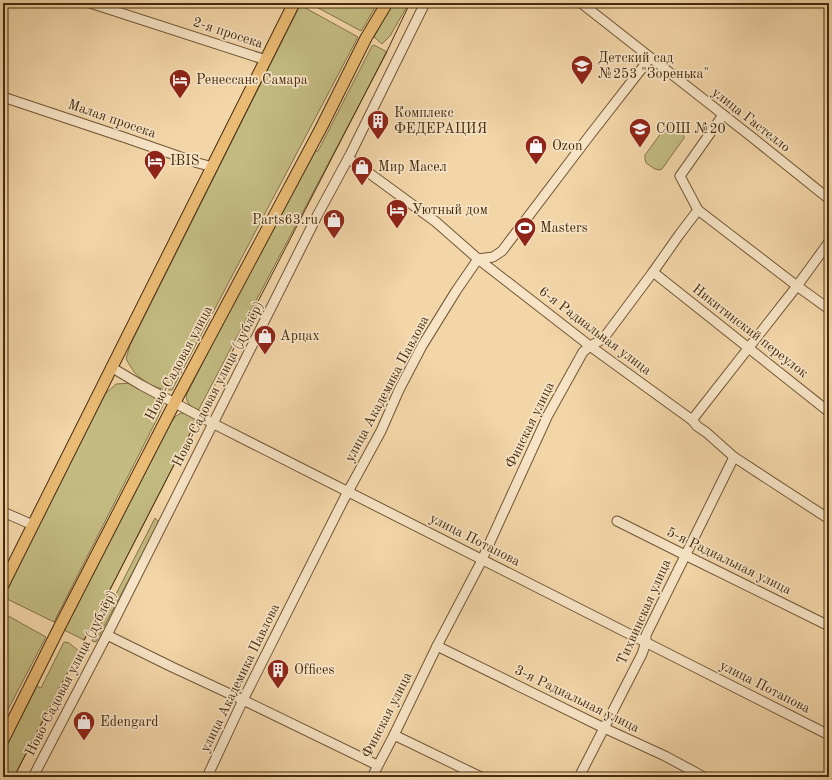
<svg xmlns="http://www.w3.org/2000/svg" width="832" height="780" viewBox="0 0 832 780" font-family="'Old Standard TT',serif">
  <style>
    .green { fill: #c3bb82; stroke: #847348 }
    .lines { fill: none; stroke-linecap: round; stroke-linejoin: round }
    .minor-casing { stroke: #715634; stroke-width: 11 }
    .major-casing { stroke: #462b0e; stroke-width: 13 }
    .minor { stroke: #f7e4c6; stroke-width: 9 }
    .major { stroke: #eabb74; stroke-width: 11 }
    .tram { stroke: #462b0e; stroke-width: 1 }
    .labels { text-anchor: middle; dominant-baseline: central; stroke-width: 3.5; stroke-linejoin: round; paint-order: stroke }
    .street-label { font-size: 14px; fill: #462b0e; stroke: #f7e4c6 }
    .poi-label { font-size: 14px; fill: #462b0e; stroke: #f7e4c6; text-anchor: start }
  </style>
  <rect width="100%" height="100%" fill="#f3d6a8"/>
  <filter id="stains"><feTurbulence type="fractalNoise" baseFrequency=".005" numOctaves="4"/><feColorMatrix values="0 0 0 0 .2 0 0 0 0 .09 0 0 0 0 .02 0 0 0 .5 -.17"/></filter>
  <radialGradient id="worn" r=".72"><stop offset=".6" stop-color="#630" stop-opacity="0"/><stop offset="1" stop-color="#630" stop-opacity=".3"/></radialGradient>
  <g class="green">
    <path d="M309 3H378L361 31Z"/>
    <path d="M392 3H409L390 36 382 44 374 37Z"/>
    <path d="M300 5 358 37 172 390C160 391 143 382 135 373 132 369 129 364 126 359L130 345Z"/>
    <path d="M374 45 387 52 199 409 198 410C191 407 187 404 186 396L241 286 314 151H318L372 46Z"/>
    <path d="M670 124C676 125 684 131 684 138L662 169 659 170 655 169 646 163 645 159V155L667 125Z"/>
    <path d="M133 383 159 394 164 403 157 419 54 622 3 597 105 394 116 384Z"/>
    <path d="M181 413 188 414 198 418 84 640 64 630 171 422 176 416Z"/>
    <path d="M155 518 159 522 96 642 92 641Z"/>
    <path d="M3 613 46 637 3 719Z"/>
    <path d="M64 642 69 643 79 651 14 777H3V752L37 686 41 688Z"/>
  </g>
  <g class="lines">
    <g class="minor-casing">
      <g id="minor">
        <path d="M90 3 266 60"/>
        <path d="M581 3 753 138 829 199"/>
        <path d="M3 97 126 138 198 163 213 167"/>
        <path d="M348 159 354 162 436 222 478 259 590 346 692 420 697 426 707 433 734 457 829 519"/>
        <path d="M698 210 797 286 829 309"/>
        <path d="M653 272 829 412"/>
        <path d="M111 367 141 385 218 426 829 735"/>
        <path d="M692 420 797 286 829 242"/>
        <path d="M3 512 33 525"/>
        <path d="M617 521 685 555 829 626"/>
        <path d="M107 635 172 667 243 700 377 765"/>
        <path d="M437 646 604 728 665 756 704 777"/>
        <path d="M394 735 481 777"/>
        <path d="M33 777 107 635 317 216 350 155 425 3"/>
        <path d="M207 777 243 700 344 499 381 431 399 390 422 346 456 291 478 259 493 257 502 251 590 135 650 58"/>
        <path d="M372 777 394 735 437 646 480 564 548 415 583 352 590 346 603 339 653 272 679 235 698 210 680 176 723 115"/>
        <path d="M579 777 642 654 646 642V635L734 457"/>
      </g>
    </g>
    <g class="major-casing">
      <g id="major">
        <path d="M3 585 294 3"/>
        <path d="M3 740 59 628 175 402 321 128 366 38 387 3"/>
      </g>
    </g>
    <use href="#minor" class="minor"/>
    <use href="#major" class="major"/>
    <path class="tram" d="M14 777 198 418 388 49 410 3"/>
  </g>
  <defs>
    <g id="school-pin" transform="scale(1.15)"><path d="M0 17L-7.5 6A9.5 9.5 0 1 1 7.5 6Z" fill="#8f2418" stroke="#f7e4c6"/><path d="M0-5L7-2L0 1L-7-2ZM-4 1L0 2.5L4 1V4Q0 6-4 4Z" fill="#fff"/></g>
    <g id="hotel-pin" transform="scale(1.15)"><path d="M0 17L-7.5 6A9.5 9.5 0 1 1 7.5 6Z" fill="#8f2418" stroke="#f7e4c6"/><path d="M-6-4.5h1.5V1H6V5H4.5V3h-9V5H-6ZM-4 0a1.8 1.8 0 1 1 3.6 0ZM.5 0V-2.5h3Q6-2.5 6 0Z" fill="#fff"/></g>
    <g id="building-pin" transform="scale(1.15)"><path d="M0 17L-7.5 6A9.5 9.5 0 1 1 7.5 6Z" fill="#8f2418" stroke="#f7e4c6"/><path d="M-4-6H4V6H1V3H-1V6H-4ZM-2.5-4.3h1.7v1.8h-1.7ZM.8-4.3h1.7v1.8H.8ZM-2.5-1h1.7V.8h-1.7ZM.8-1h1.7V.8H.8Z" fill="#fff"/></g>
    <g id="shop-pin" transform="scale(1.15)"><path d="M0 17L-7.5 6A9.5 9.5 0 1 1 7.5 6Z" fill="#8f2418" stroke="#f7e4c6"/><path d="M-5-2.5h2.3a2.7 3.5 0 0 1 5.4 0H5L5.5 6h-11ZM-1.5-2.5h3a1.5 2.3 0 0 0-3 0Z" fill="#fff"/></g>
    <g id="stadium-pin" transform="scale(1.15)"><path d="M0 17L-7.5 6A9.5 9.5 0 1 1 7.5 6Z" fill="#8f2418" stroke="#f7e4c6"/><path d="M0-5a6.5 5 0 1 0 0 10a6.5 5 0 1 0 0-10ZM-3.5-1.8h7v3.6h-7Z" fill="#fff"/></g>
  </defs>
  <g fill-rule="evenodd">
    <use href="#school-pin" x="582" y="66"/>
    <use href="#hotel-pin" x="180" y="80"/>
    <use href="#building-pin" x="378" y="121"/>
    <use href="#school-pin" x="640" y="129"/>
    <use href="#shop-pin" x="536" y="146"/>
    <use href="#hotel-pin" x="155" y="161"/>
    <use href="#shop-pin" x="362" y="167"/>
    <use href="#hotel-pin" x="397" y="210"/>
    <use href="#shop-pin" x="334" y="220"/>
    <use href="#stadium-pin" x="525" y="228"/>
    <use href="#shop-pin" x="265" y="336"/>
    <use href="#building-pin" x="278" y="670"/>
    <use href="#shop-pin" x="84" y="722"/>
  </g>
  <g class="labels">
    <g class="street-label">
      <text transform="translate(228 33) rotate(18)">2-я просека</text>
      <text transform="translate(112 119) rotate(19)">Малая просека</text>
      <text transform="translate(751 120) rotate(38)">улица Гастелло</text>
      <text transform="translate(595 331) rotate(37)">6-я Радиальная улица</text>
      <text transform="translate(750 331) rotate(38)">Никитинский переулок</text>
      <text transform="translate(179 363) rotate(-62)">Ново-Садовая улица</text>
      <text transform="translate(218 384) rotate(-63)">Ново-Садовая улица (дублёр)</text>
      <text transform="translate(387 389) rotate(-62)">улица Академика Павлова</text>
      <text transform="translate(530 425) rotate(-64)">Финская улица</text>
      <text transform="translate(475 540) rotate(27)">улица Потапова</text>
      <text transform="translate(729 561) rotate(26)">5-я Радиальная улица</text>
      <text transform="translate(644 612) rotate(-66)">Тихвинская улица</text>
      <text transform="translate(71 673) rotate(-63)">Ново-Садовая улица (дублёр)</text>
      <text transform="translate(240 678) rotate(-64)">улица Академика Павлова</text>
      <text transform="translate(765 687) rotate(27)">улица Потапова</text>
      <text transform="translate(577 699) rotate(26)">3-я Радиальная улица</text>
      <text transform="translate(387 715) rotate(-63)">Финская улица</text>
    </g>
    <g class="poi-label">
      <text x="598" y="58">Детский сад<tspan x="598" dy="16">№253 "Зоренька"</tspan></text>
      <text x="196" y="80">Ренессанс Самара</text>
      <text x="394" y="113">Комплекс<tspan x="394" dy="16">ФЕДЕРАЦИЯ</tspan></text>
      <text x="656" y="129">СОШ №20</text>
      <text x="552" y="146">Ozon</text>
      <text x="170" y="161">IBIS</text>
      <text x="378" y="167">Мир Масел</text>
      <text x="412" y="210">Уютный дом</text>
      <text x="318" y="220" text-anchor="end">Parts63.ru</text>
      <text x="540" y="228">Masters</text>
      <text x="280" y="336">Арцах</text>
      <text x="294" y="670">Offices</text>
      <text x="100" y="722">Edengard</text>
    </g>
  </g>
  <rect width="832" height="780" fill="none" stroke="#f3d6a8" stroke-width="16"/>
  <rect x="4" y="4" width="824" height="772" fill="none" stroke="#462b0e" stroke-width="2"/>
  <rect x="8" y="8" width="816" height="764" fill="none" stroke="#462b0e"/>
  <rect width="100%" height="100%" filter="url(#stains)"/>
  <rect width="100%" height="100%" fill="url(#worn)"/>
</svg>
